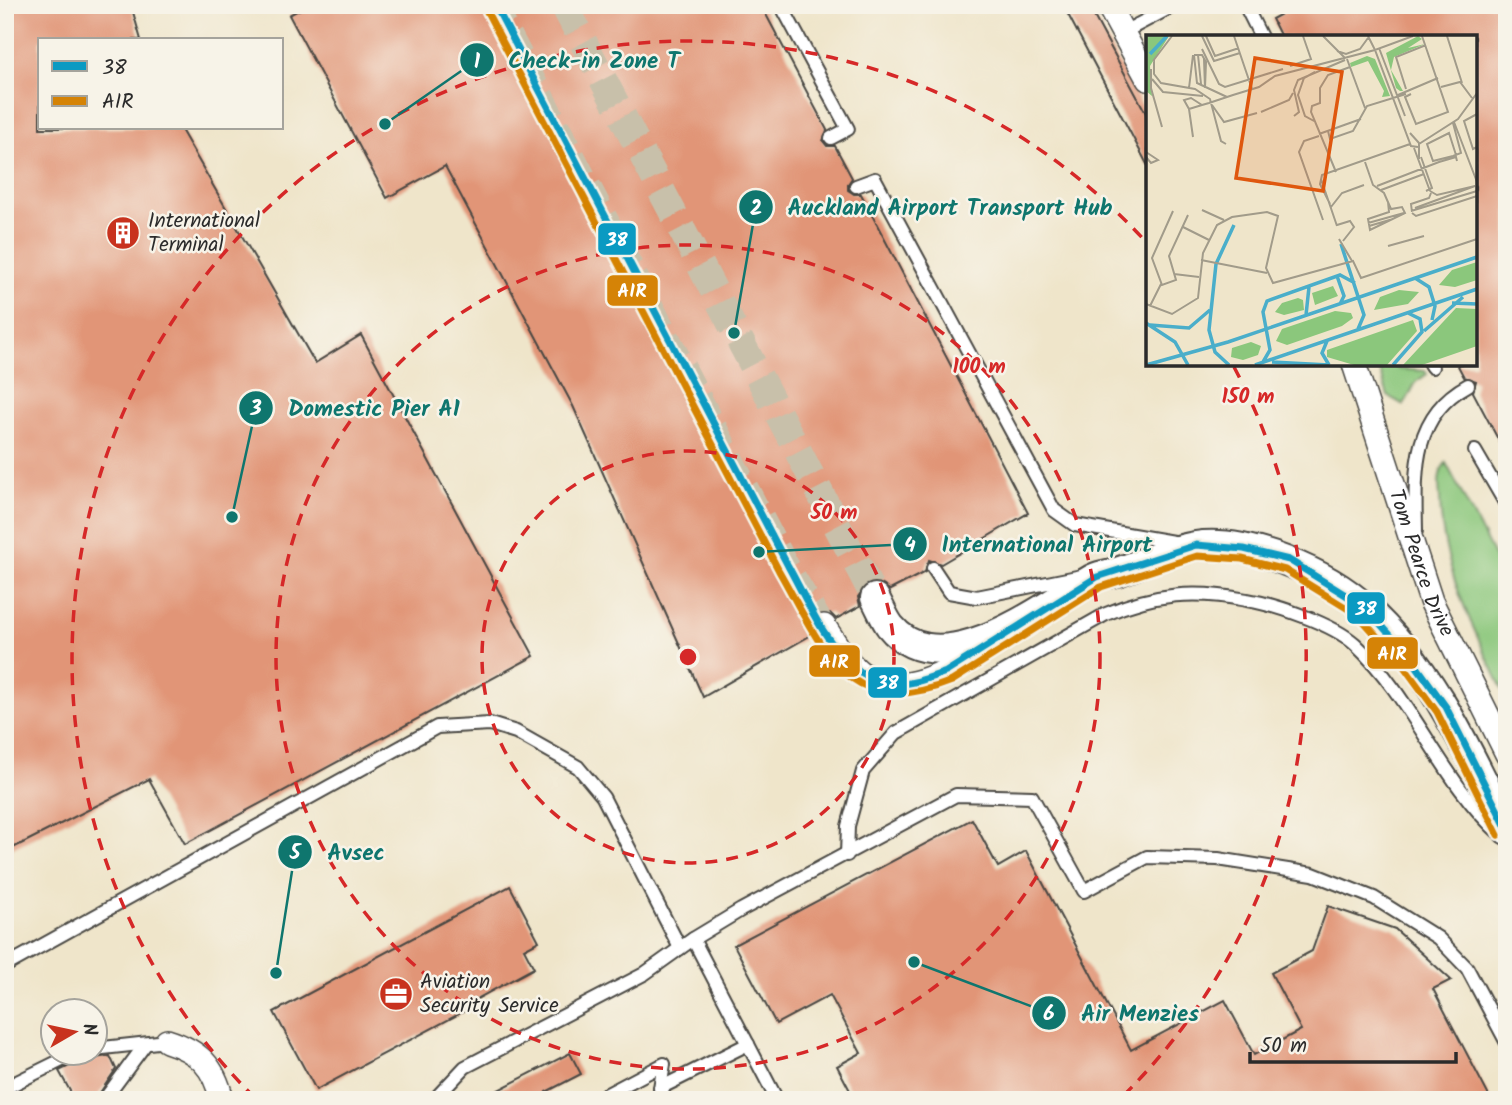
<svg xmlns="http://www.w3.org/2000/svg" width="1512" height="1105" viewBox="0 0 1512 1105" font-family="Kalam,sans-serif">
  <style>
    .green { fill: #8bc77c; stroke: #5b7954; stroke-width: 2 }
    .building { fill: #e19577 }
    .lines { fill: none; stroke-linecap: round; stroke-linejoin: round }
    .minor-tunnel { stroke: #c8c0aa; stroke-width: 23; stroke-dasharray: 23 11; stroke-linecap: butt }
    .tertiary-tunnel { stroke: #c8c0aa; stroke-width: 28; stroke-dasharray: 28 14; stroke-linecap: butt }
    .service-casing { stroke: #484743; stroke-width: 16 }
    .minor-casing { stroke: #484743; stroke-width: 26 }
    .tertiary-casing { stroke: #484743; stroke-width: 32 }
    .service { stroke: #fff; stroke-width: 12 }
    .minor { stroke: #fff; stroke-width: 23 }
    .tertiary { stroke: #fff; stroke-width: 28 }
    .bus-1-casing { stroke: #f7f3e8; stroke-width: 12 }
    .bus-2-casing { stroke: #f7f3e8; stroke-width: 12 }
    .bus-1 { stroke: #0a9ac2; stroke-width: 7 }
    .bus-2 { stroke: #d58306; stroke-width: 7 }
    .ring { fill: none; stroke: #d62828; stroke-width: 3.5; stroke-dasharray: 12 9 }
    .labels { text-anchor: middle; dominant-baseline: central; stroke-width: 5; stroke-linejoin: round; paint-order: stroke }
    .poi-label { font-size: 21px; fill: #2b2b2b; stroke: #f7f3e8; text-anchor: start }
    .street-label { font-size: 21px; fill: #2b2b2b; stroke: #f7f3e8 }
    .inset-river { fill: none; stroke: #4aaeca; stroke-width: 3.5 }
    .inset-road { fill: none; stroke: #a19b8a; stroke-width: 2 }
    .view { fill: #df570e; fill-opacity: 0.15; stroke: #df570e; stroke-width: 3.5 }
    .inset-edge { fill: none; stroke: #2b2b2b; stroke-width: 3.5 }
    .centre { fill: #d62828; stroke: #f7f3e8; stroke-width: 3.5 }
    .ring-label { font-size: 21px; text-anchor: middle; font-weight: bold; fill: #d62828; stroke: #f7f3e8; stroke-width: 5; stroke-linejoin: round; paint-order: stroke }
    .leader { fill: none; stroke: #0f766e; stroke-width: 2.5 }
    .callout-dot { fill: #0f766e; stroke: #f7f3e8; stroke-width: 2.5 }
    .mark-label { font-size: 21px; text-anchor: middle; font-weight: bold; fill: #fff }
    .callout-label { font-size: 23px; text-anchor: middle; font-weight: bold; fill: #0f766e; stroke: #f7f3e8; stroke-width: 5; stroke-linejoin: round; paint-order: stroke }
    .line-badge { stroke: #f7f3e8; stroke-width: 2.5 }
    .badge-label { font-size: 19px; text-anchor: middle; font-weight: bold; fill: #fff }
  </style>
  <rect width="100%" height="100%" fill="#f7f3e8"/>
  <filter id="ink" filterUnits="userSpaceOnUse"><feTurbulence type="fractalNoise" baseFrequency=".0143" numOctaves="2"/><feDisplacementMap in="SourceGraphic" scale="14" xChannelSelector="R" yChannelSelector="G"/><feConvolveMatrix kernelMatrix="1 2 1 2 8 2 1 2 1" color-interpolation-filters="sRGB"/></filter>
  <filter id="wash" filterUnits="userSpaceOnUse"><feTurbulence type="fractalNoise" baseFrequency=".00686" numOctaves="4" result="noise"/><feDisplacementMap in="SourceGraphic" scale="28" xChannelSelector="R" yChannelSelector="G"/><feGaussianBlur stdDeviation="1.57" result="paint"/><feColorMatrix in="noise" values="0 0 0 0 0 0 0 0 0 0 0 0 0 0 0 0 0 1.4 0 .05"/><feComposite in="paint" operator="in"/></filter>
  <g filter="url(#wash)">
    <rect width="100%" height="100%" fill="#efe5ca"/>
    <g class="green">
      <path d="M1378 364H1395L1398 369 1425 371 1427 374 1416 382 1404 405 1388 396Z"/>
      <path d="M1446 463 1507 581V699C1476 634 1442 573 1440 499 1439 486 1437 473 1446 463Z"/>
    </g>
    <g id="blocks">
      <g class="building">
        <path d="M5 5H131L141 40H40V128H180L315 363 361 335 534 656 185 844 149 779 5 852Z"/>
        <path d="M308 5H761L827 130 823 141 827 146H835L852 178 848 184V190L854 194H861L1028 513 941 564 929 560 925 572 890 590 876 582 867 584 858 597 860 606 836 619 830 613 817 614 811 620 813 634 703 697 573 406 445 166 387 198 289 15Z"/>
        <path d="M1063 5H1088L1148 117V166Z"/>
        <path d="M1298 5H1507V456L1473 392 1476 381 1464 377 1457 364H1475V37H1281L1272 19Z"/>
        <path d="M972 819 998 867 1026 851 1131 1050 1225 1000 1254 1055 1301 1030 1271 973 1312 951 1328 906 1395 929 1451 980 1433 989 1491 1100H855L837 1066 861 1053 830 995 776 1024 734 945Z"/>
        <path d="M510 886 539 941 524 949 534 968 460 1008 463 1012 316 1090 274 1012Z"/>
        <path d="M87 1053 94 1058 110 1056 116 1069 95 1100H75L59 1071 82 1060Z"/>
        <path d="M570 1053 581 1074 546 1092 550 1100H479Z"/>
      </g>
    </g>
  </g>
  <g filter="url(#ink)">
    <use href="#blocks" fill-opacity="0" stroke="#484743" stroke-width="2"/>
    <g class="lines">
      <path class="minor-tunnel" d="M495 5 788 566 824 626"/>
      <path class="tertiary-tunnel" d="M564 5 875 598"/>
      <g class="service-casing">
        <g id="service">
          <path d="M781 5 848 129 831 138"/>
          <path d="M1245 5 1261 37"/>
          <path d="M1122 33 1175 5"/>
          <path d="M856 186 875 179 1054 510 1075 525 1179 543"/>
          <path d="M1430 364 1432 367"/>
          <path d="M1475 451 1507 506"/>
          <path d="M1416 531C1415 473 1411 416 1468 385"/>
          <path d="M933 568 949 592 977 597 1082 576"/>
          <path d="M847 855 848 826 863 771 896 733 1106 614C1155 593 1195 590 1247 600 1277 605 1333 624 1355 644 1414 699 1441 781 1501 835"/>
          <path d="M693 939 777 1100"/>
          <path d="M5 966 437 727 490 724 516 732 578 767 603 797 680 948"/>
          <path d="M94 1049 167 1041"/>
          <path d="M5 1088 78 1052"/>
          <path d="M104 1100 144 1046"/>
          <path d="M434 1100 465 1067 644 974 693 939 741 910 956 795 1032 797 1084 891 1147 857 1218 859 1313 874 1374 898 1438 938 1467 968 1507 1043"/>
          <path d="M596 1100 664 1064 660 1088"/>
          <path d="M666 1100 660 1088 748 1044"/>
        </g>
      </g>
      <g class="minor-casing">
        <g id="minor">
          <path d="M1108 5 1148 79"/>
          <path id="s1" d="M1354 364 1431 601 1507 754"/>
          <path d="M824 626C835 642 845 661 861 673 902 705 959 664 994 643"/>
          <path d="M167 1041C199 1051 214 1066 222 1100"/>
        </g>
      </g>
      <g class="tertiary-casing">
        <path id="tertiary" d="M875 598C880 607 884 618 890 626 941 689 1045 604 1094 578 1102 574 1111 574 1120 571 1144 563 1169 550 1195 546 1247 538 1327 573 1365 608 1432 668 1468 751 1507 830"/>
      </g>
      <use href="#service" class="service"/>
      <use href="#minor" class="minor"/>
      <use href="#tertiary" class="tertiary"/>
      <g class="bus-1-casing">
        <path id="bus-1" d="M495 5 788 566C812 609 840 684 898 684 915 684 931 677 946 672L1097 577 1196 545 1244 549 1289 560 1365 607 1410 657 1446 707 1507 829"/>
      </g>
      <g class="bus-2-casing">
        <path id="bus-2" d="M486 10 779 571C823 648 847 723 952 681L1101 587 1197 556 1242 559 1285 570 1358 615 1402 664 1437 712 1498 835"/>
      </g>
      <use href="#bus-1" class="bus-1"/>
      <use href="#bus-2" class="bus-2"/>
    </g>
  </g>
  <g class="ring">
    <circle cx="688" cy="657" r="206"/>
    <circle cx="688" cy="657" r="412"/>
    <path d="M255 1098A618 618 0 1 1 1147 243M1234 367A618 618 0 0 1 1121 1098"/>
  </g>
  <defs>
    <g id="building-disc" transform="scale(1.75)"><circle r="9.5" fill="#c8321e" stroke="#f7f3e8"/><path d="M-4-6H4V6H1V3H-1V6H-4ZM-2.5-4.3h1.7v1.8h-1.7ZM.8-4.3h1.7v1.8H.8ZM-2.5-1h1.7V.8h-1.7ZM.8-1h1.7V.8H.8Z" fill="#fff"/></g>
    <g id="office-disc" transform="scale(1.75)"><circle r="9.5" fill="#c8321e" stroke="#f7f3e8"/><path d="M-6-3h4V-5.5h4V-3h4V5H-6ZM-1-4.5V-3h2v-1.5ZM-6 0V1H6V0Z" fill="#fff"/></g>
  </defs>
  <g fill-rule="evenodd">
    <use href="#building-disc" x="123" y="233"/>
    <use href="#office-disc" x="396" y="994"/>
  </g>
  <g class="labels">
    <g class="poi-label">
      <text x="148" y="221">International<tspan x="148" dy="24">Terminal</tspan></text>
      <text x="420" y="982">Aviation<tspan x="420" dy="24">Security Service</tspan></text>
    </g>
    <g class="street-label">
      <text stroke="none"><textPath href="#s1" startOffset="210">Tom Pearce Drive</textPath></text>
    </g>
  </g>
  <g transform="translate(1146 35)">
    <rect width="331" height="331" fill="#efe5ca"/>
    <path d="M0 1H23L4 31 6 61 0 56ZM272 1 276 4 262 13 279 9 248 22 245 35 257 56H254L250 53 240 18ZM221 21 229 24 244 61 236 62 238 56 222 26 205 32 204 28ZM331 227V245L309 252 293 250 306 235ZM187 251 192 261 169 270 166 258ZM253 255 273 257 262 269 228 275 234 262ZM152 263 157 265 158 275 138 280 129 277 136 268ZM310 273 331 274V311L276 330H257ZM189 276 205 278 207 283 196 291 141 310 130 306 136 294ZM267 285 271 296 241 330H208L181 322V315ZM105 307 115 311 112 320 97 325 85 322 86 313Z" fill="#8bc77c"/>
    <path class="inset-river" d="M4 19 21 1M195 209 218 280 212 294M191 241 198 261 194 269M269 243 283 252 289 271 286 285M306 268 331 269M160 280 163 252M0 288 29 307 42 330M4 290 43 293 64 275M278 296 317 262M181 306 176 318 183 330M117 327 124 315 117 277 121 266 194 240 209 248M126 327 183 330M0 330 82 307 331 222M83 330 69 317 63 295 70 229 88 190M109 330 331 254M247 330 276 297 274 284 262 278"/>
    <path class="inset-road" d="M56 1 68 26 94 18M60 1 69 21 93 13M88 1 106 54M177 1 199 23M222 1 229 15 267 1M301 1 316 48M233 13 259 81M56 14 73 49 79 52 137 34M191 16 200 19 214 14 222 3M48 20 51 48 81 62M48 20H56L60 27 59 53M52 20 55 49M8 24V39L15 48 49 54 64 64 75 106 80 109M58 24 59 53M201 24 219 73M7 26 26 1M144 31 165 24 157 1M5 34V53L16 92M6 44 17 57 57 61M295 52 314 47 326 63M43 53 47 20M260 54 250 22 280 10M265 59 259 62 270 89 302 77 276 1M252 60 292 43M56 70 45 63 38 65 43 74 56 70 63 68 87 60 113 52 129 41 229 15 265 111 272 112M66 70 78 87 111 78M43 74 47 102M115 77 143 65 147 58M331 79 318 86 327 114 331 112M148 81 153 77 148 55 152 45 199 25M168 86 159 81 152 60 158 43 169 37M308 87 331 147M307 88 315 118 307 121 287 126 281 109 303 98 310 120M182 96 184 104 207 96 221 71 260 59M264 98 273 108V124M173 99 215 84M173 101 158 106 153 117 177 185M273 109 312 84 331 58M268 113 284 156M0 117 12 125 5 128 0 122M275 122 286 153 280 156M219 127 227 150 238 158 245 174 256 172 259 178 224 195 222 184 243 177 242 167M190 137 165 77 166 71 174 68V53L182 40 204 32M175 144 191 191M231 151 293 127 310 122 311 126M235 155 278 139M184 169 174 149 176 140 264 109M185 172 196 158 218 150M269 173 329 151 291 160 284 156M56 175 78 185M27 176 6 223 16 250 30 245 23 221 42 180M265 176 331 156M266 177 265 169 283 163 285 158M266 178 270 181 331 161M222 188 258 178M191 190 204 186 208 192 197 206M223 191 247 184M37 192 63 205M193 204 206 226M242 211 278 201M55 225 121 238M28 239 53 242M0 269 26 279 52 263 57 218 71 190 86 182 121 177 132 181 120 233 127 248 207 226 215 243 331 204M4 271 15 249"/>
    <path class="view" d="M109 23 196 37 177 156 90 143Z"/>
    <rect width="331" height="331" class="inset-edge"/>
  </g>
  <circle cx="688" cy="657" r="10" class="centre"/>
  <g class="ring-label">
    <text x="979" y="373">100 m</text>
    <text x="1248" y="403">150 m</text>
    <text x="834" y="519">50 m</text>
  </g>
  <path class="leader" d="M385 124L477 60M734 333L756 207M232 517L256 408M759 552L910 544M276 973L295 852M914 962L1049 1013"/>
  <g class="callout-dot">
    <circle cx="385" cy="124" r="7"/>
    <circle cx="734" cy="333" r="7"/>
    <circle cx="232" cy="517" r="7"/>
    <circle cx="759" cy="552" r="7"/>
    <circle cx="276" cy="973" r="7"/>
    <circle cx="914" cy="962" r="7"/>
    <circle cx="477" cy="60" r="18"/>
    <circle cx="756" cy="207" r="18"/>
    <circle cx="256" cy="408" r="18"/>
    <circle cx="910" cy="544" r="18"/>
    <circle cx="295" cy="852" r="18"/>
    <circle cx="1049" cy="1013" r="18"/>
  </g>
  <g class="mark-label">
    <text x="477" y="68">1</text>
    <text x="756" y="215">2</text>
    <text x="256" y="415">3</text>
    <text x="910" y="552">4</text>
    <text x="295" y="859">5</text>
    <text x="1049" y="1020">6</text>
  </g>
  <g class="callout-label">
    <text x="594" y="68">Check-in Zone T</text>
    <text x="950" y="215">Auckland Airport Transport Hub</text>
    <text x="374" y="416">Domestic Pier A1</text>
    <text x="1047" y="552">International Airport</text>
    <text x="356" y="860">Avsec</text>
    <text x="1140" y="1021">Air Menzies</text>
  </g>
  <g class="line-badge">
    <rect x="597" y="222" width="40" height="34" rx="7" fill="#0a9ac2"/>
    <rect x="606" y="274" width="53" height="33" rx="7" fill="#d58306"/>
    <rect x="1346" y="591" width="40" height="34" rx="7" fill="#0a9ac2"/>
    <rect x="1366" y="636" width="53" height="34" rx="7" fill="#d58306"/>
    <rect x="808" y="644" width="53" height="34" rx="7" fill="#d58306"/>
    <rect x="867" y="666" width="41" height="33" rx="7" fill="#0a9ac2"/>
  </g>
  <g class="badge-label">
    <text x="617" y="246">38</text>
    <text x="632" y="297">AIR</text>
    <text x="1366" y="615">38</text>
    <text x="1392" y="660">AIR</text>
    <text x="834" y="668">AIR</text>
    <text x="888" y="689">38</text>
  </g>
  <rect width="1512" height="1105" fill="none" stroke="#f7f3e8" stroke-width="28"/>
  <rect x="38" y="38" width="245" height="91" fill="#f7f3e8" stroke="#a5a39c" stroke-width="2"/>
  <rect x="52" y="61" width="35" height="10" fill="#0a9ac2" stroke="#a5a39c" stroke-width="2"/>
  <text x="102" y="74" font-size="21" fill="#2b2b2b">38</text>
  <rect x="52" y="96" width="35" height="10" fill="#d58306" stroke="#a5a39c" stroke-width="2"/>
  <text x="102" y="108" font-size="21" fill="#2b2b2b">AIR</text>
  <g transform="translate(74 1032) rotate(81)"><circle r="33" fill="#f7f3e8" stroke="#a5a39c" stroke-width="2"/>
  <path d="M0-5L12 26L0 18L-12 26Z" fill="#c8321e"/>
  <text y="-10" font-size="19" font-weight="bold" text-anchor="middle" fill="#2b2b2b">N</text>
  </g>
  <path d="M1250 1052v10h206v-10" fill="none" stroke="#2b2b2b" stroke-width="3.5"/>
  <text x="1260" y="1052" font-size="21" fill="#2b2b2b" stroke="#f7f3e8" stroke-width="5" paint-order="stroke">50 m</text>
</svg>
